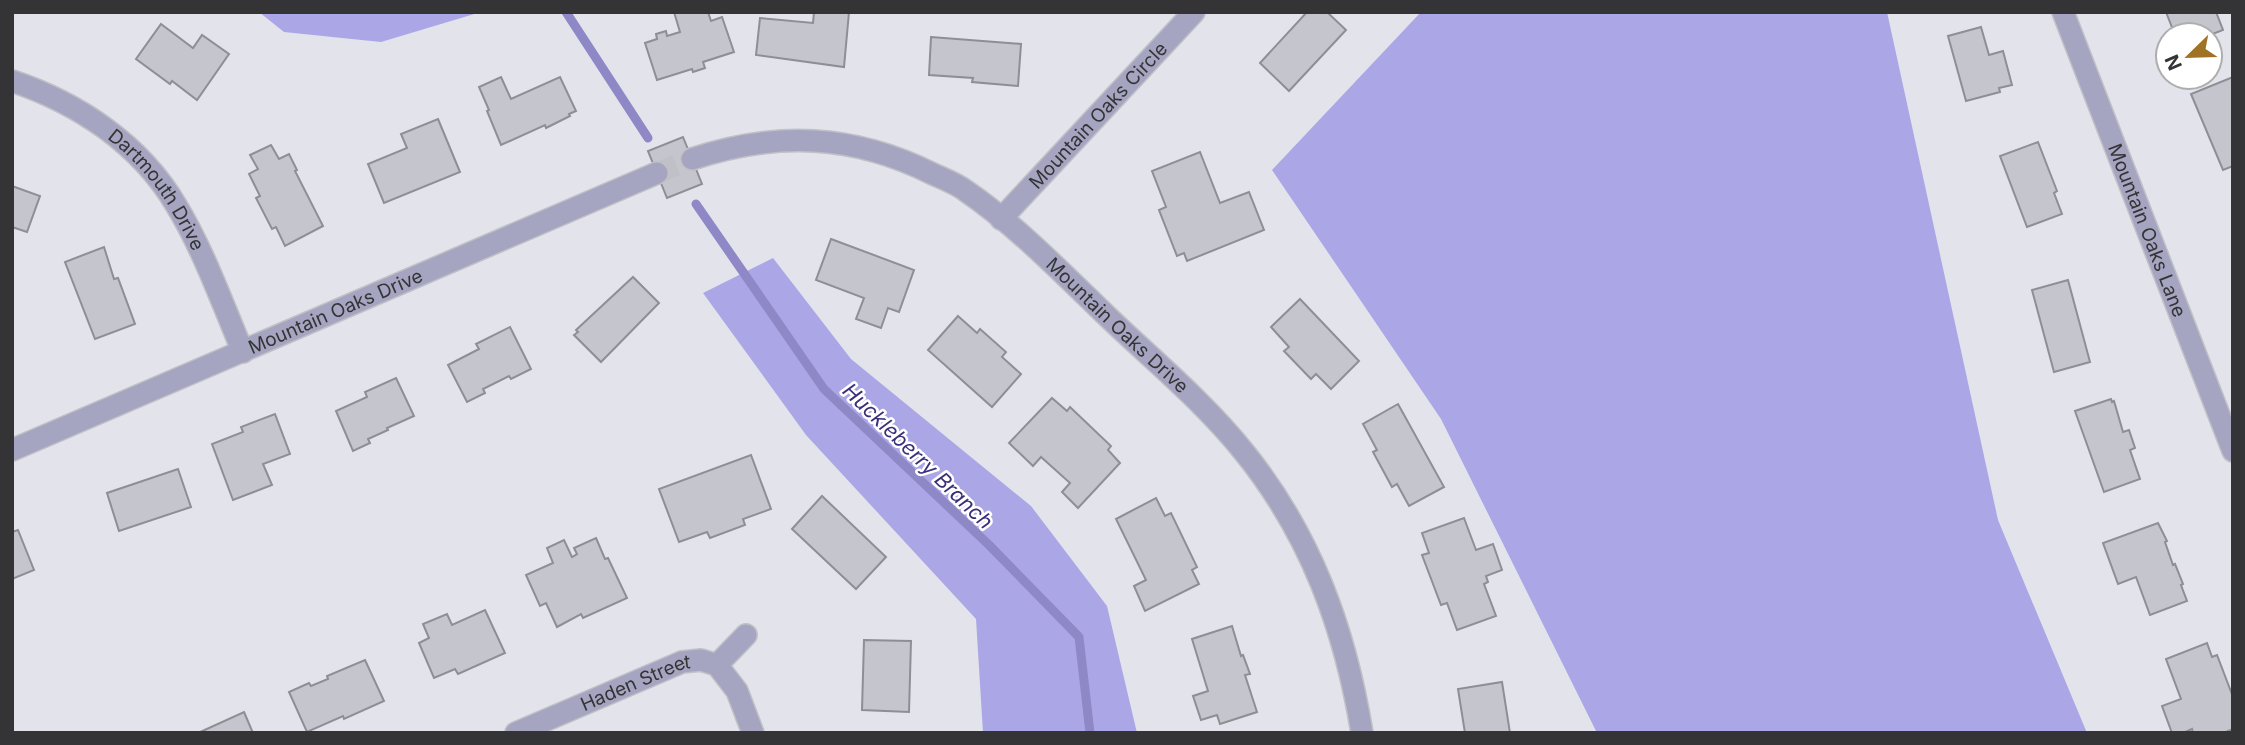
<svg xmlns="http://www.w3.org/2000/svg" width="2245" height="745" viewBox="0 0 2245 745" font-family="Inter,sans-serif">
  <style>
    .forest { fill: #aba7e6 }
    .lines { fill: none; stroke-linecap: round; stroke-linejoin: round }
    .stream { stroke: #8e89c6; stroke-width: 9 }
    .building { fill: #c5c5cd; stroke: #8e8e96; stroke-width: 2 }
    .street-tunnel { stroke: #c0c0c7; stroke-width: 21; stroke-dasharray: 21 10; stroke-linecap: butt }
    .street-casing { stroke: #c0c0c7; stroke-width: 24 }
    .street { stroke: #a6a5c1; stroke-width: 21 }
    .labels { text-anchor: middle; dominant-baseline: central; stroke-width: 5; stroke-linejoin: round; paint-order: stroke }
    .street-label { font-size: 19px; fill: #343437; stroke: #fff }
    .water-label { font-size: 21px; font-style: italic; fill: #3c2f79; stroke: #fff }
  </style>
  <rect width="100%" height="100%" fill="#e3e3eb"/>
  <g class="forest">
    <path d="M259 12H481L381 42 284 32Z"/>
    <path d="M1421 12H1887L1998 520 2087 733H1597L1441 419 1272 170Z"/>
    <path d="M773 258 851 359 1031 506 1107 606 1137 733H983L976 619 806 435 703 293Z"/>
  </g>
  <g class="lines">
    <g class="stream">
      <path d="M566 12 648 138"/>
      <path d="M696 204 824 389 989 545 1079 637 1090 733"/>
    </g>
  </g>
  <g class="building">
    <path d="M674 12H708L711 21 722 17 734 52 703 62 705 68 693 72 692 69 657 80 645 43 657 39 656 34 666 31 667 36 680 32Z"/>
    <path d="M814 12H849L844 67 756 55 760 18 813 23Z"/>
    <path d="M1307 12H1327L1346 30 1289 91 1260 63Z"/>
    <path d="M2166 12H2216L2223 30 2210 35H2175Z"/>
    <path d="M161 24 193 48 202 35 229 54 197 100 172 81 170 84 136 59Z"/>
    <path d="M1981 27 1989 55 2003 51 2012 85 1999 88 2000 92 1966 101 1948 36Z"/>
    <path d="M931 37 1021 44 1018 86 972 82 973 78 929 75Z"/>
    <path d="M501 77 511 99 560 77 576 111 569 114 570 116 546 128 545 125 501 145 487 111 489 110 479 87Z"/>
    <path d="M2233 77V166L2223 170 2191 94Z"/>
    <path d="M438 119 460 172 384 203 368 164 407 148 401 134Z"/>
    <path d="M683 137 702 184 667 198 648 151Z"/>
    <path d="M2038 142 2057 191 2054 193 2062 214 2027 227 2000 156Z"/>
    <path d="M271 145 279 159 289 154 297 170 295 171 323 226 285 246 276 227 272 229 256 198 260 196 249 174 258 169 250 155Z"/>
    <path d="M1200 152 1220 203 1249 192 1264 230 1187 261 1184 253 1177 256 1159 210 1166 207 1152 171Z"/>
    <path d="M12 186 40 196 27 232 12 227Z"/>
    <path d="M831 239 914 270 899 312 888 308 881 328 856 319 864 298 816 280Z"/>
    <path d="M104 247 114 279 118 278 135 324 95 339 65 262Z"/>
    <path d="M633 277 659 303 601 362 574 335 578 332 576 330Z"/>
    <path d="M2068 280 2090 362 2054 372 2032 290Z"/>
    <path d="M1300 299 1359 361 1331 389 1316 374 1311 379 1284 351 1289 347 1271 327Z"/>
    <path d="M958 316 977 333 980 329 1006 352 1002 357 1021 374 992 407 928 350Z"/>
    <path d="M510 327 531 369 511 379 509 376 483 389 485 393 467 402 448 365 479 349 476 344Z"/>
    <path d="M396 378 414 416 387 428 388 430 368 439 370 443 353 451 336 411 367 397 365 392Z"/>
    <path d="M1052 398 1067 411 1070 407 1111 446 1108 450 1120 463 1078 508 1062 492 1070 483 1041 457 1033 466 1009 443Z"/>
    <path d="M2111 399 2112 402 2114 401 2123 432 2129 430 2135 448 2130 450 2140 479 2104 492 2075 411Z"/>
    <path d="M1398 404 1444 487 1409 506 1397 484 1392 487 1373 452 1377 450 1363 424Z"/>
    <path d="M275 414 290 454 263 464 272 485 233 500 212 444 243 432 241 427Z"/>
    <path d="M751 455 771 509 743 519 745 525 710 538 707 532 679 542 659 489Z"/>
    <path d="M178 469 191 507 119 531 107 493Z"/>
    <path d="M822 496 886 557 856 589 792 529Z"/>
    <path d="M1156 498 1165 516 1171 513 1197 567 1192 570 1199 584 1145 611 1134 586 1146 580 1116 519Z"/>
    <path d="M1464 518 1476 550 1493 544 1502 570 1486 576 1488 582 1484 584 1496 616 1457 630 1447 603 1441 605 1422 555 1429 553 1422 533Z"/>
    <path d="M2158 523 2167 541 2165 542 2173 565 2175 564 2183 584 2181 585 2187 601 2150 615 2136 577 2118 584 2103 543Z"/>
    <path d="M18 530 34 570 12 579V532Z"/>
    <path d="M596 538 605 559 608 558 627 598 583 618 581 614 557 627 546 603 540 606 526 575 553 563 547 548 564 540 572 557 577 554 574 548Z"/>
    <path d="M485 610 505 653 458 674 455 669 434 678 419 643 429 638 423 624 447 614 452 625Z"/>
    <path d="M1232 626 1241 656 1243 655 1250 674 1245 675 1257 712 1220 724 1217 715 1201 720 1193 696 1208 691 1192 639Z"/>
    <path d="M864 640 911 641 909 712 862 710Z"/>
    <path d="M2207 643 2212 657 2217 655 2233 697V729L2223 733H2193L2192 729 2183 733H2172L2162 706 2181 699 2166 659Z"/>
    <path d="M365 660 384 701 344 719 343 716 307 732 289 692 309 683 311 686 328 679 327 676Z"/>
    <path d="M1502 682 1510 733H1465L1458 689Z"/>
    <path d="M244 712 253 733H198Z"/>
  </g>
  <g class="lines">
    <path class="street-tunnel" d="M657 173 692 159"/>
    <g class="street-casing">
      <g id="street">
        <path id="s1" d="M2063 12 2233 451"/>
        <path id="s2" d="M12 81C78 103 140 144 176 205 204 251 222 303 243 352"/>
        <path id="s3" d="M692 159C777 131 853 134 933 174 944 179 957 184 966 191 1016 225 1065 276 1109 318 1154 361 1205 403 1244 452 1311 535 1345 629 1362 733"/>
        <path id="s4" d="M1001 219 1194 12"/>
        <path id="s5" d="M12 450 657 173"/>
        <path d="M717 665 737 691 753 733"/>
        <path d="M717 665 746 635"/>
        <path id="s6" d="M516 733 682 662 701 660 717 665"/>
      </g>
    </g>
    <use href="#street" class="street"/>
  </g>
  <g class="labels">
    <g class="street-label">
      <text stroke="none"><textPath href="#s4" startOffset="142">Mountain Oaks Circle</textPath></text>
      <text stroke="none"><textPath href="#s2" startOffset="186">Dartmouth Drive</textPath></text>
      <text stroke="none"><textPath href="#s1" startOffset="234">Mountain Oaks Lane</textPath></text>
      <text stroke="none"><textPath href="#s5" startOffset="352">Mountain Oaks Drive</textPath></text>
      <text stroke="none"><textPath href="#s3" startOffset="488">Mountain Oaks Drive</textPath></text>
      <text stroke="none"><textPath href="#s6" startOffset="130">Haden Street</textPath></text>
    </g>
    <g class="water-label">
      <text transform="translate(918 456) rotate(44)">Huckleberry Branch</text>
    </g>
  </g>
  <rect width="2245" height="745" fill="none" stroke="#343437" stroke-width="28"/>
  <g transform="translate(2189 56) rotate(247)"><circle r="33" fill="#ffffff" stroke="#aeaeaf" stroke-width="2"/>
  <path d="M0-5L12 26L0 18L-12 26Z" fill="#a07224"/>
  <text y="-10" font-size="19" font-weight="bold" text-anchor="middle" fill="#343437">N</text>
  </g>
</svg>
